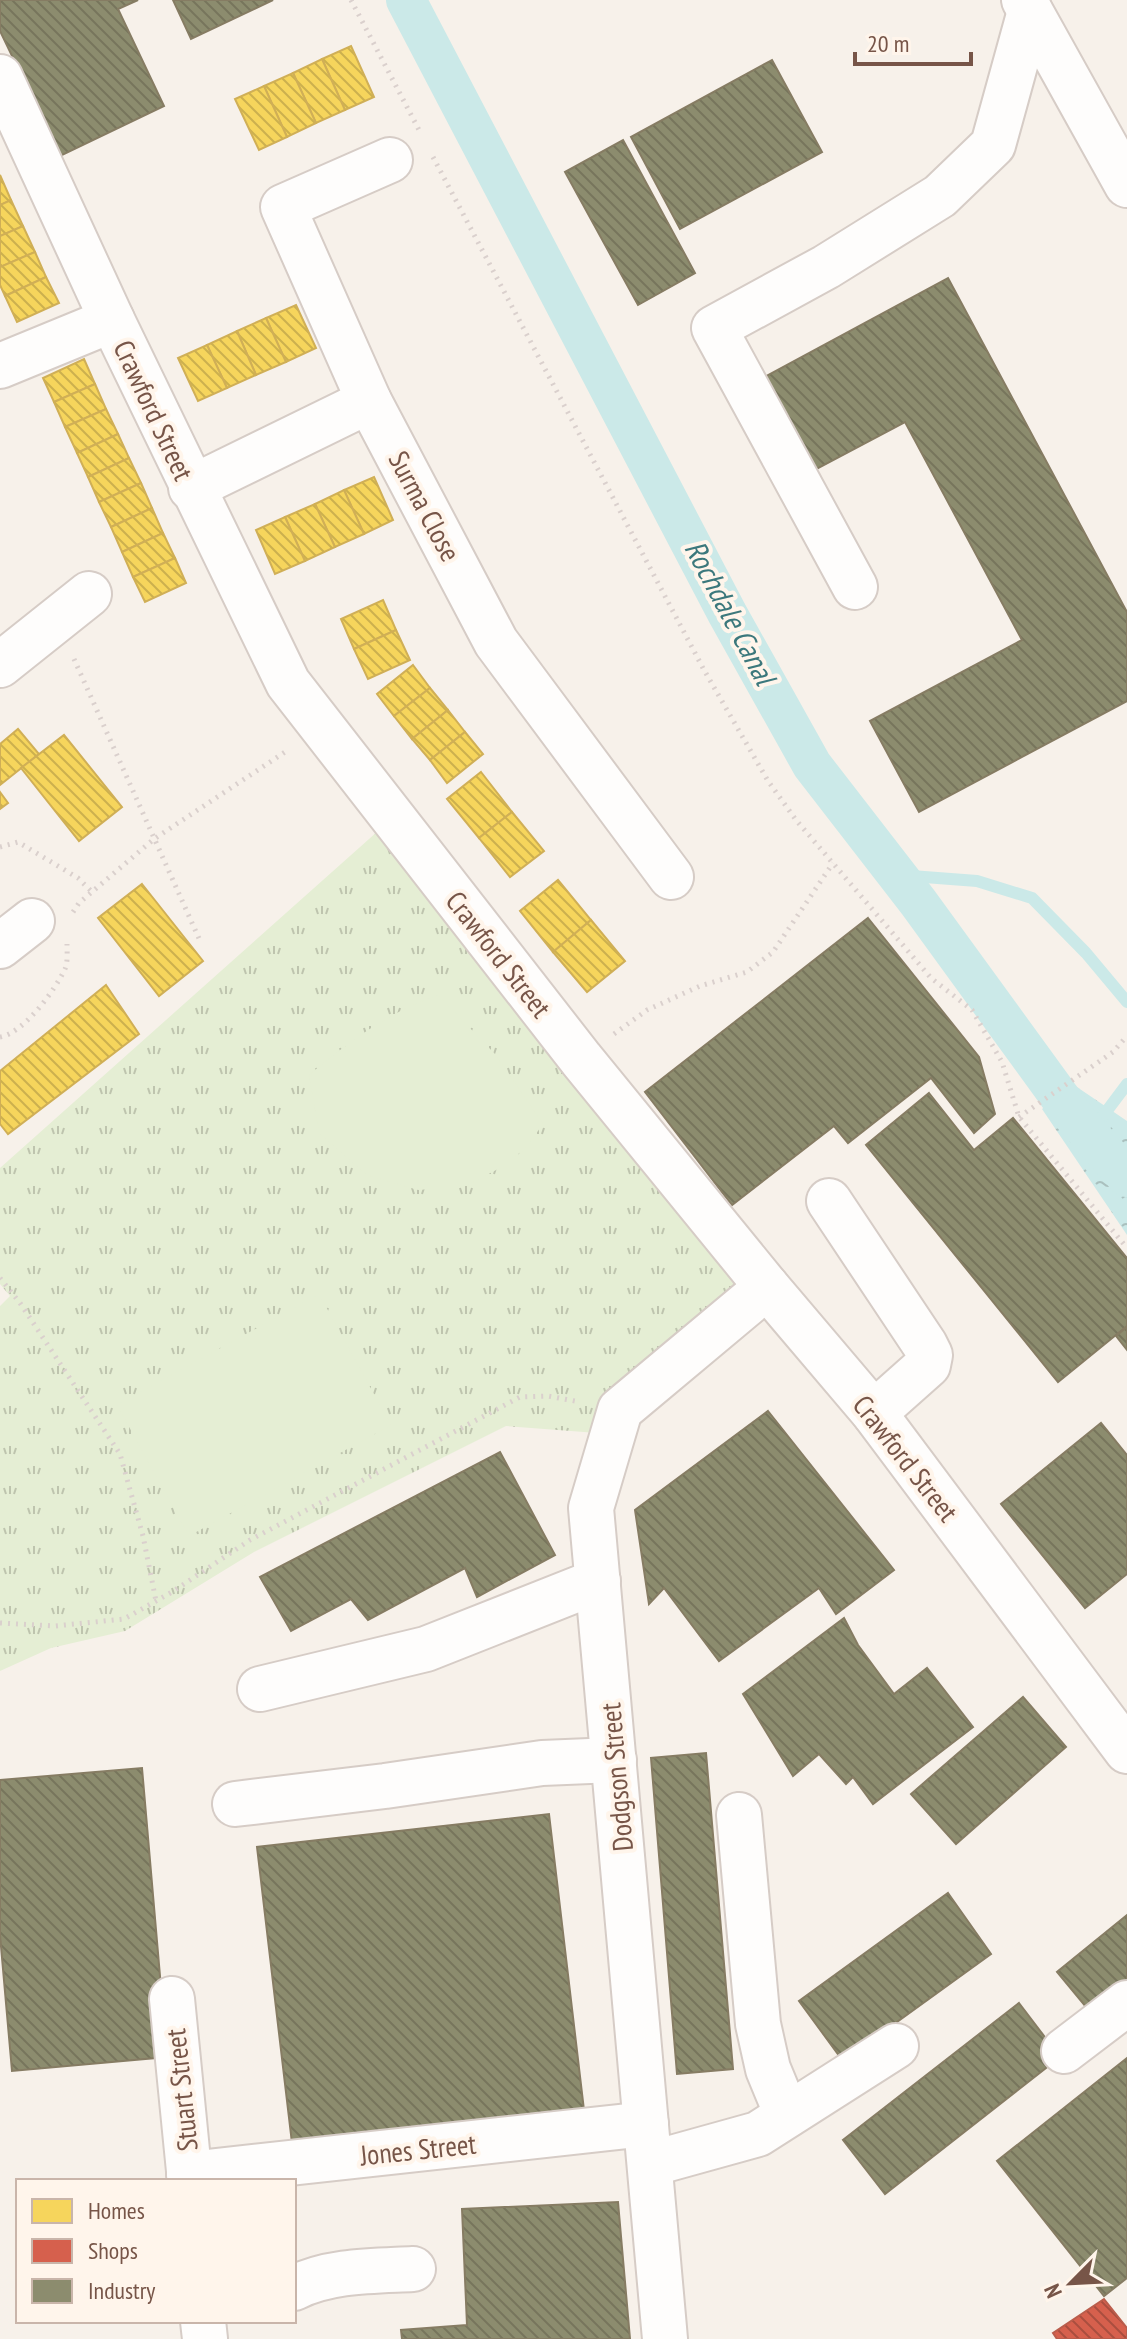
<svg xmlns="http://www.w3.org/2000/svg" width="1127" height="2339" viewBox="0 0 1127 2339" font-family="'PT Sans Narrow',sans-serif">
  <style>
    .grass { fill: url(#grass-tufts) }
    .garden { fill: #e5eed4 }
    .water { fill: url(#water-ripples) }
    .homes { fill: url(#homes-back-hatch); stroke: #d0af56; stroke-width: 2 }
    .shops { fill: url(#shops-back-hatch); stroke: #ba5d4c; stroke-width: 2 }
    .industry { fill: url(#industry-back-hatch); stroke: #867c63; stroke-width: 2 }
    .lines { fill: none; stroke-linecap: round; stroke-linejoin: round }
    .stream { stroke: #cbe9e8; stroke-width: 12 }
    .canal { stroke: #cbe9e8; stroke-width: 40 }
    .minor-casing { stroke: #d6ccc6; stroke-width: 48 }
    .path { stroke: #dad0cd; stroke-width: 5; stroke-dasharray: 2 6; stroke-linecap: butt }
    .minor { stroke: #fefdfc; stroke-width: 44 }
    .labels { text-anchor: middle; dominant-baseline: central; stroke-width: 8; stroke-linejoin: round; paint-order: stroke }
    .street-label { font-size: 28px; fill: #775548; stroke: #fff5eb }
    .water-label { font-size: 30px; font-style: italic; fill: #3c787c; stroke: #fff5eb }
  </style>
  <defs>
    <pattern id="grass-tufts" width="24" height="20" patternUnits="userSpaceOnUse" patternTransform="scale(2)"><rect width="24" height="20" fill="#e5eed4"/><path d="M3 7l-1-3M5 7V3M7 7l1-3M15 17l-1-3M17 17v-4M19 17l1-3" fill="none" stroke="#bec4ae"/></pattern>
    <pattern id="water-ripples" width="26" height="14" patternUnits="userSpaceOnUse" patternTransform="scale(2)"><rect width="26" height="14" fill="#cbe9e8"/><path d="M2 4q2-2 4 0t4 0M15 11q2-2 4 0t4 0" fill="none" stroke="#aac0be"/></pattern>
    <pattern id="homes-back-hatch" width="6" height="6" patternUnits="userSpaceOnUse" patternTransform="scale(2)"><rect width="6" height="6" fill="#f6d55c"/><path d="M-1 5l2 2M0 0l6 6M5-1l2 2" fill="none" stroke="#ccb04e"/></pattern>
    <pattern id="shops-back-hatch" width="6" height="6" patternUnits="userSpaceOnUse" patternTransform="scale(2)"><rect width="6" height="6" fill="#d6604d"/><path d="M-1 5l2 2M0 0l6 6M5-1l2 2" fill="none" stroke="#aa4e3f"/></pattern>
    <pattern id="industry-back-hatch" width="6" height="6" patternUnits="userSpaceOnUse" patternTransform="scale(2)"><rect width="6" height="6" fill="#8c8c6e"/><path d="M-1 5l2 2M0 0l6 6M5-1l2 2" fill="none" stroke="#77755c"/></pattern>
  </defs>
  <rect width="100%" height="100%" fill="#f7f1ea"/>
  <path class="grass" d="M378 831 750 1284 597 1433 506 1426 254 1552 125 1631 51 1648 0 1671V1306L10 1296 0 1284V1168Z"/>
  <g class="garden">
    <path d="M438 995 495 1054 543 1124 525 1149 498 1169 466 1186 418 1190 367 1175 319 1133 309 1075C350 1041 387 1013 438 995Z"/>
    <path d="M319 1294 391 1425 189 1536 117 1405Z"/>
  </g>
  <path class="water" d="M1074 1085 1127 1121V1235L1042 1109Z"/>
  <g class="homes">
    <path d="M351 46 374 97 345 110 322 59Z"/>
    <path d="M322 59 345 110 316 123 293 73Z"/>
    <path d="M293 73 316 123 287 137 264 86Z"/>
    <path d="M264 86 287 137 259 150 235 99Z"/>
    <path d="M0 175 11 200 0 205Z"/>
    <path d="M11 200 23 226 0 236V205Z"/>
    <path d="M23 226 35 252 0 267V236Z"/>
    <path d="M35 252 46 277 5 296 0 285V267Z"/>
    <path d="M46 277 59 303 17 322 5 296Z"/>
    <path d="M296 305 316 348 286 362 266 318Z"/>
    <path d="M266 318 286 362 256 375 237 331Z"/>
    <path d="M237 331 256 375 227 388 207 345Z"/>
    <path d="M207 345 227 388 198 401 178 358Z"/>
    <path d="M84 359 95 384 54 402 43 378Z"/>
    <path d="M95 384 106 409 65 427 54 402Z"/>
    <path d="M106 409 118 434 77 453 65 427Z"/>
    <path d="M118 434 129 458 88 477 77 453Z"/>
    <path d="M129 458 141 483 99 502 88 477Z"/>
    <path d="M374 477 393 520 364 534 344 490Z"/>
    <path d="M141 483 152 508 111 527 99 502Z"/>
    <path d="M344 490 364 534 335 547 315 504Z"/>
    <path d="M315 504 335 547 305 561 285 517Z"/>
    <path d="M152 508 163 533 122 552 111 527Z"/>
    <path d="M285 517 305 561 275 574 256 530Z"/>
    <path d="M163 533 175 558 133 577 122 552Z"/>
    <path d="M175 558 186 583 145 602 133 577Z"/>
    <path d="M383 600 396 630 354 649 341 619Z"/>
    <path d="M396 630 410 660 368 679 354 649Z"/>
    <path d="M413 665 430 688 394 716 377 694Z"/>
    <path d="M430 688 448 710 412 739 394 716Z"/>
    <path d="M448 710 465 732 430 760 412 739Z"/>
    <path d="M18 729 39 754 0 785V744Z"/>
    <path d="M465 732 483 754 447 783 430 760Z"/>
    <path d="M64 735 122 807 79 841 21 768Z"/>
    <path d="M481 772 512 812 479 838 447 799Z"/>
    <path d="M0 792 8 803 0 809Z"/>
    <path d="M512 812 544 851 510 877 479 838Z"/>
    <path d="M558 880 591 920 553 952 520 911Z"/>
    <path d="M142 884 203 961 159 996 98 918Z"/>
    <path d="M591 920 625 961 587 992 553 952Z"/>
    <path d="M106 985 139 1034 8 1134 0 1124V1071Z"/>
  </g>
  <path class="shops" d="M1104 2299 1127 2328V2339H1057L1053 2333Z"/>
  <g class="industry">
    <path d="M0 0H138L118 9 164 106 60 156 0 31Z"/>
    <path d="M173 0H273L191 39Z"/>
    <path d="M772 60 822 152 680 229 631 137Z"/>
    <path d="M623 140 695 273 638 305 565 172Z"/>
    <path d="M948 278 1127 612V701L919 812 870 721 1022 640 905 422 809 473 759 380Z"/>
    <path d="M868 918 979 1057 995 1114 974 1133 931 1078 848 1143 834 1126 732 1205 645 1092Z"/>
    <path d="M929 1093 974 1150 1013 1118 1127 1258V1326L1058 1382 866 1145Z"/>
    <path d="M1127 1327V1350L1116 1336Z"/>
    <path d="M768 1411 894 1570 836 1614 819 1588 719 1661 664 1588 649 1604 635 1510Z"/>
    <path d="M1101 1423 1127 1455V1574L1085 1608 1001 1504Z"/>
    <path d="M500 1452 555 1555 477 1597 465 1568 368 1620 351 1599 291 1631 260 1577Z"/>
    <path d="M844 1618 858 1645 894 1694 927 1668 973 1727 873 1804 853 1777 846 1784 819 1754 793 1776 743 1694Z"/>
    <path d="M1023 1697 1066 1747 956 1844 911 1794Z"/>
    <path d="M706 1753 733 2069 677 2074 651 1758Z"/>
    <path d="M142 1768 167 2057 12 2071 0 1935V1780Z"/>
    <path d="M549 1814 586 2127 294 2160 257 1847Z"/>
    <path d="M948 1893 991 1954 843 2061 799 2001Z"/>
    <path d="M1127 1915V2014L1106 2031 1057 1972Z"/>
    <path d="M1019 2003 1060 2057 885 2194 843 2140Z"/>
    <path d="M1127 2058V2278L1104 2296 997 2161Z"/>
    <path d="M618 2202 630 2339H402L401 2330 467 2325 462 2209Z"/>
  </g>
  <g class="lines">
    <g class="stream">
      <path d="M898 875 977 881 1032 898 1086 953 1127 1002"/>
      <path d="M1100 1120 1127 1084"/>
    </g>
    <path class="canal" d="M406 0 727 613 812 765 918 902 1075 1118 1127 1177"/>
    <g class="minor-casing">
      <g id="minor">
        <path d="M1024 0 1127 185"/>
        <path d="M0 77 112 320 288 683 581 1059 767 1287 874 1413 1127 1751"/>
        <path d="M390 160 283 207 369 401 496 642 671 877"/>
        <path d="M0 366 112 320"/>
        <path d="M191 488 369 401"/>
        <path d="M855 587 714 328 826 267 940 196 993 145 1030 11"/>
        <path d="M0 665 89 594"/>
        <path d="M0 946 32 921"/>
        <path d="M829 1201 925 1345 930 1355 928 1365 874 1413"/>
        <path d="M260 1689 426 1649 598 1581"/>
        <path d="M235 1804 385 1786 542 1763 614 1760"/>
        <path d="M739 1815 758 2024 768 2069 787 2115"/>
        <path d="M172 1999 190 2181"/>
        <path d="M1064 2051 1127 2003"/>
        <path d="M650 2164 758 2134 896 2046"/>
        <path d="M189 2174 646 2124"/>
        <path d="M294 2288C330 2270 374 2271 413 2269"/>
        <path d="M203 2321 205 2339"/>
        <path d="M665 2339 591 1508 620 1410 767 1287"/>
      </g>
    </g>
    <g class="path">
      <path d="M351 0 419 130"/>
      <path d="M433 157 704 670 768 781 796 820 931 978 972 1010 1002 1062 1019 1117 1127 1248"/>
      <path d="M74 659 201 943"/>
      <path d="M0 847 18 842 78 878 92 892"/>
      <path d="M73 912 79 903 154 839 288 750"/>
      <path d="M614 1034 647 1010 700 986 747 972 773 952 833 863"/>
      <path d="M0 1037C24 1033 55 990 65 969 68 962 67 952 67 944"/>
      <path d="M1019 1117 1113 1052 1127 1036"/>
      <path d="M0 1278 20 1303 120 1454 143 1536 156 1601"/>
      <path d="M0 1623 55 1626 124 1619 172 1592 250 1540 520 1397 548 1396 580 1402"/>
    </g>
    <use href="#minor" class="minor"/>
  </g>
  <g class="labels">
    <g class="street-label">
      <text transform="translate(154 410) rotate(65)">Crawford Street</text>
      <text transform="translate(425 506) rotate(62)">Surma Close</text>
      <text transform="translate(499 954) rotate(52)">Crawford Street</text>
      <text transform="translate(906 1458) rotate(52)">Crawford Street</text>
      <text transform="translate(616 1777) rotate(-95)">Dodgson Street</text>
      <text transform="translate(181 2090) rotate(-96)">Stuart Street</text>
      <text transform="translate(418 2149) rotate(-6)">Jones Street</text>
    </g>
    <g class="water-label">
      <text transform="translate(731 612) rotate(62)">Rochdale Canal</text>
    </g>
  </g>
  <rect x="16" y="2179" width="280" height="144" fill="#fff5eb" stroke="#c9b5aa" stroke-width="2"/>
  <rect x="32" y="2199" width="40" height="24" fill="#f6d55c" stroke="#c9b5aa" stroke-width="2"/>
  <text x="88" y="2219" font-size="24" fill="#775548">Homes</text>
  <rect x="32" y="2239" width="40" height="24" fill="#d6604d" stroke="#c9b5aa" stroke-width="2"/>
  <text x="88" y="2259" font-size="24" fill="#775548">Shops</text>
  <rect x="32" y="2279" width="40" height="24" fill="#8c8c6e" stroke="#c9b5aa" stroke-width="2"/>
  <text x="88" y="2299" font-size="24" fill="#775548">Industry</text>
  <g transform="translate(1071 2283) rotate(246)" stroke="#fff5eb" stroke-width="6" paint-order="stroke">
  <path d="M0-6L14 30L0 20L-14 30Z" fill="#775548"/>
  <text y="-12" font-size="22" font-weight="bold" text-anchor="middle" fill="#775548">N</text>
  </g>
  <path d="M855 52v12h116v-12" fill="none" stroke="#775548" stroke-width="4"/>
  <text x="867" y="52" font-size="24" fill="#775548" stroke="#fff5eb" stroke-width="6" paint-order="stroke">20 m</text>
</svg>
